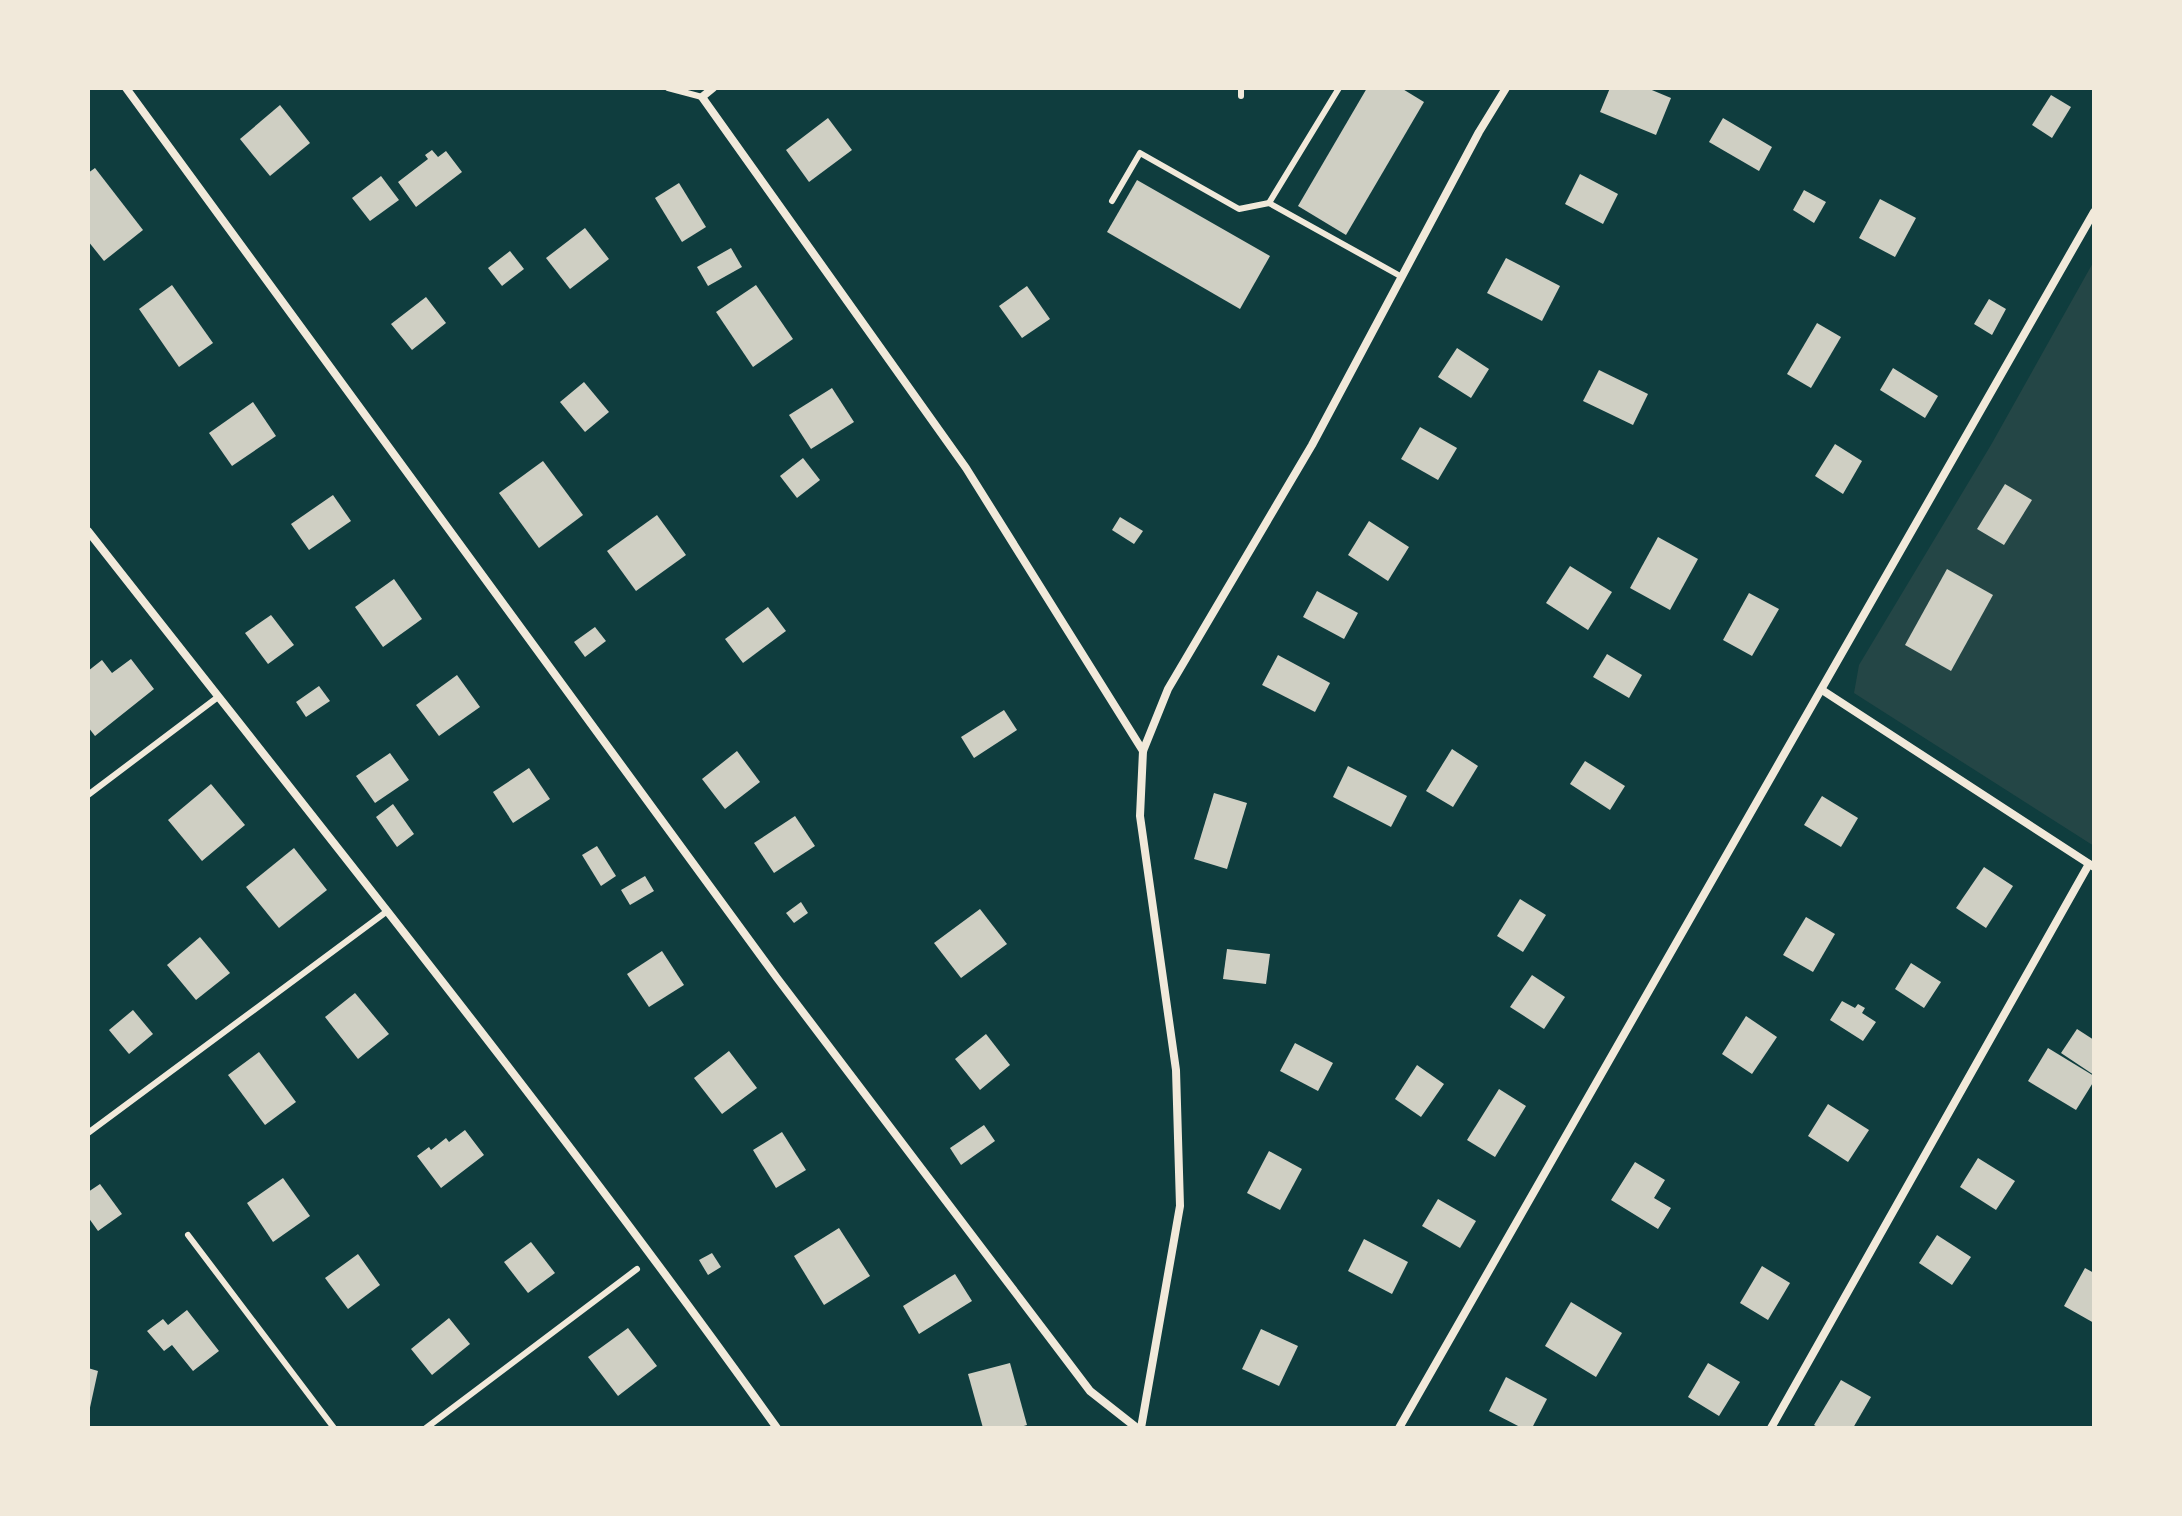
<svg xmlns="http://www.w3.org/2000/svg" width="2182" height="1516" viewBox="0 0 2182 1516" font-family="Spectral,serif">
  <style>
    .green { fill: #244646 }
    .building { fill: #cfcfc3 }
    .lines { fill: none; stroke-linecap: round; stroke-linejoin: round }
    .service { stroke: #f1e9da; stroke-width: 6 }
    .minor { stroke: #f1e9da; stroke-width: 8 }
  </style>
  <rect width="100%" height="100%" fill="#0f3d3e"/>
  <path class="green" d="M2094 261V846L1854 693 1859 665 1991 445Z"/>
  <g class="building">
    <path d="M1367 88H1401L1424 102 1346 235 1298 206Z"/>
    <path d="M1610 88H1647L1671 98 1656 135 1600 112Z"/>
    <path d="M2051 95 2071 107 2052 138 2032 125Z"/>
    <path d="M280 105 310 143 270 176 240 139Z"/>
    <path d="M828 118 852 150 809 182 786 150Z"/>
    <path d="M1723 118 1772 147 1759 171 1709 142Z"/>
    <path d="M432 150 438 157 446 151 462 172 416 207 398 182 428 159 425 155Z"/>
    <path d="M95 168 143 230 104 261 88 241V173Z"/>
    <path d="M1580 174 1618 194 1603 224 1565 204Z"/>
    <path d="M381 176 399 200 370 221 352 198Z"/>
    <path d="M1137 180 1270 256 1240 309 1107 232Z"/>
    <path d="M679 183 706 227 682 242 655 198Z"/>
    <path d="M1804 190 1826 202 1814 223 1793 210Z"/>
    <path d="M1880 199 1916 218 1895 257 1859 238Z"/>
    <path d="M585 228 609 259 570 289 546 258Z"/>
    <path d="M731 248 742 267 708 286 697 267Z"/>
    <path d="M510 251 524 269 502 286 488 268Z"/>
    <path d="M1506 258 1560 286 1542 321 1487 293Z"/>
    <path d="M172 285 213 343 179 367 139 309Z"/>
    <path d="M756 285 793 339 753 367 716 312Z"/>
    <path d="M1027 286 1050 319 1022 338 999 306Z"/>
    <path d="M426 297 446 323 412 350 391 324Z"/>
    <path d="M1989 299 2006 309 1992 335 1974 324Z"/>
    <path d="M1817 323 1841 337 1811 388 1787 374Z"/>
    <path d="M1457 348 1489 369 1471 398 1438 377Z"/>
    <path d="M1893 368 1938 396 1925 418 1880 390Z"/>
    <path d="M1599 370 1648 394 1633 425 1583 401Z"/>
    <path d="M584 382 609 412 585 432 560 402Z"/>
    <path d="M832 388 854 422 811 449 789 415Z"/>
    <path d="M253 402 276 436 232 466 209 433Z"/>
    <path d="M1420 427 1457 448 1438 480 1401 459Z"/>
    <path d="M1835 444 1862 461 1843 494 1815 476Z"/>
    <path d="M803 458 820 480 797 498 780 476Z"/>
    <path d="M543 461 583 515 539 548 499 493Z"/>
    <path d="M2005 484 2032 500 2004 545 1977 529Z"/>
    <path d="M333 495 351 521 309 550 291 524Z"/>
    <path d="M657 515 686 555 636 591 607 551Z"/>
    <path d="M1120 517 1143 531 1134 544 1112 530Z"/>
    <path d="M1369 521 1409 547 1388 581 1348 555Z"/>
    <path d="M1658 537 1698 559 1670 610 1630 588Z"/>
    <path d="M1570 566 1612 592 1588 630 1546 603Z"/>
    <path d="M1947 569 1993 595 1951 671 1905 645Z"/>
    <path d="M394 579 422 619 383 647 355 607Z"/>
    <path d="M1317 591 1358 613 1344 639 1303 617Z"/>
    <path d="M1749 593 1779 609 1752 656 1723 640Z"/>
    <path d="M768 607 786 631 743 663 725 639Z"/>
    <path d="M271 615 294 645 268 664 245 633Z"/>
    <path d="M595 627 606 641 585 657 574 642Z"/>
    <path d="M1607 654 1642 675 1629 698 1593 677Z"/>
    <path d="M1278 655 1330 683 1315 712 1262 685Z"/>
    <path d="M131 659 154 689 95 736 88 727V671L102 660 112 673Z"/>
    <path d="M457 675 480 707 439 736 416 705Z"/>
    <path d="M319 686 330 701 306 717 296 702Z"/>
    <path d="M1004 710 1017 730 974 758 961 737Z"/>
    <path d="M1452 749 1478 766 1453 807 1426 791Z"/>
    <path d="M737 751 760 782 725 809 702 779Z"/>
    <path d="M390 753 409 780 375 803 356 776Z"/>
    <path d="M1585 761 1625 786 1610 810 1570 784Z"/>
    <path d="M1348 766 1407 796 1391 827 1333 797Z"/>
    <path d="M529 768 550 799 513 823 493 792Z"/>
    <path d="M211 784 245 825 202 861 168 820Z"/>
    <path d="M1214 793 1247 803 1227 869 1194 859Z"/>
    <path d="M1822 796 1858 818 1841 847 1804 825Z"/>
    <path d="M393 804 414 834 397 847 376 817Z"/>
    <path d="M795 816 815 846 774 873 754 843Z"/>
    <path d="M597 846 616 876 601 886 582 855Z"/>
    <path d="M294 848 327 890 279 928 246 887Z"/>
    <path d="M1984 867 2013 886 1986 928 1956 908Z"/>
    <path d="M645 876 654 891 630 905 621 890Z"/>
    <path d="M1520 899 1546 915 1523 952 1497 936Z"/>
    <path d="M801 902 808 913 794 923 786 913Z"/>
    <path d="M980 909 1007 944 961 978 934 943Z"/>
    <path d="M1806 917 1835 934 1813 972 1783 955Z"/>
    <path d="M200 937 230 973 196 1000 167 965Z"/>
    <path d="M1227 949 1270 954 1266 984 1223 979Z"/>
    <path d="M662 951 684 985 649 1007 627 974Z"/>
    <path d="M1911 963 1941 982 1924 1008 1895 989Z"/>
    <path d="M1532 975 1565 997 1544 1029 1510 1007Z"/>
    <path d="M355 993 389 1034 358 1059 325 1017Z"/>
    <path d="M1842 1001 1855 1008 1858 1004 1865 1008 1862 1013 1876 1022 1863 1041 1830 1020Z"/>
    <path d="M133 1010 153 1034 129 1054 109 1030Z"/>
    <path d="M1746 1016 1777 1037 1752 1074 1722 1054Z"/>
    <path d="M2077 1029 2094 1040V1075L2061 1053Z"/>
    <path d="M986 1034 1010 1065 980 1090 955 1059Z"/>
    <path d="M1295 1043 1333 1063 1318 1091 1280 1071Z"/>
    <path d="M2048 1048 2094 1076V1081L2076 1110 2028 1081Z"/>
    <path d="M729 1051 757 1088 722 1114 694 1078Z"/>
    <path d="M259 1052 296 1102 265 1125 228 1075Z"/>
    <path d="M1417 1065 1444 1084 1421 1117 1395 1099Z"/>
    <path d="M1499 1089 1526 1106 1495 1157 1467 1140Z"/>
    <path d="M1828 1104 1869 1130 1848 1162 1808 1136Z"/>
    <path d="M984 1125 995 1141 961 1165 950 1148Z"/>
    <path d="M465 1130 484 1155 441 1188 417 1156 429 1147 431 1150 446 1138 449 1142Z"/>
    <path d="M782 1132 806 1170 776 1188 753 1150Z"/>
    <path d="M1269 1151 1302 1169 1280 1210 1247 1193Z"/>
    <path d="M1978 1158 2015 1181 1996 1210 1960 1187Z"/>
    <path d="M1635 1162 1665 1180 1654 1198 1671 1208 1658 1229 1611 1200Z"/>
    <path d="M283 1178 310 1216 273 1242 247 1203Z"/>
    <path d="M100 1184 122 1214 98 1231 88 1217V1192Z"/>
    <path d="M1438 1199 1476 1221 1460 1248 1422 1226Z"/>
    <path d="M839 1228 870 1276 824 1305 794 1256Z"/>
    <path d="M1937 1235 1971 1257 1952 1285 1919 1263Z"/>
    <path d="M1364 1239 1408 1262 1392 1294 1348 1271Z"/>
    <path d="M531 1242 555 1273 528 1293 504 1262Z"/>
    <path d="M712 1253 721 1267 708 1275 699 1260Z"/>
    <path d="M358 1254 380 1285 348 1309 325 1278Z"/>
    <path d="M1762 1266 1790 1283 1768 1320 1740 1303Z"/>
    <path d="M2085 1268 2094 1273V1323L2064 1306Z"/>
    <path d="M955 1274 972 1301 919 1334 903 1306Z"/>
    <path d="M1571 1302 1622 1333 1596 1377 1545 1346Z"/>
    <path d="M187 1310 219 1351 193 1371 172 1345 164 1351 147 1331 163 1319 168 1325Z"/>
    <path d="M449 1318 470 1344 432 1375 411 1349Z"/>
    <path d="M628 1328 657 1366 618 1396 588 1357Z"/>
    <path d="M1261 1329 1298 1346 1279 1386 1242 1369Z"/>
    <path d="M1010 1363 1027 1425 1017 1428H983L968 1374Z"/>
    <path d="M1708 1363 1740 1382 1719 1416 1688 1397Z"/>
    <path d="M88 1368 98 1371 89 1412H88Z"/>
    <path d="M1506 1377 1547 1399 1532 1428H1522L1489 1411Z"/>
    <path d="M1841 1380 1871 1397 1853 1428H1819L1814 1425Z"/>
  </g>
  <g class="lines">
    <g class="service">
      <path d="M668 88 702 97"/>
      <path d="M1241 96V88"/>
      <path d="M1112 201 1140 153 1239 209 1269 203 1402 277"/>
      <path d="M1269 203 1339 88"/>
      <path d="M88 795 218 697"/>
      <path d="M88 1133 386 912"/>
      <path d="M188 1235 334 1428"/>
      <path d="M426 1428 637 1269"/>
    </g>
    <g class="minor">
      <path d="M126 88 777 978 1090 1391 1137 1428"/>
      <path d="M713 88 702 97 966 468 1143 751"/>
      <path d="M88 531C321 828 558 1121 777 1428"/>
      <path d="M1822 690 2094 867"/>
      <path d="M1141 1428 1180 1206 1176 1070 1140 816 1143 751 1168 689 1312 445 1479 132 1506 88"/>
      <path d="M1399 1428 2094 212"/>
      <path d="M1771 1428 2089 864"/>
    </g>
  </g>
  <rect width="2182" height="1516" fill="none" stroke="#f1e9da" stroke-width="180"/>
</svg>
